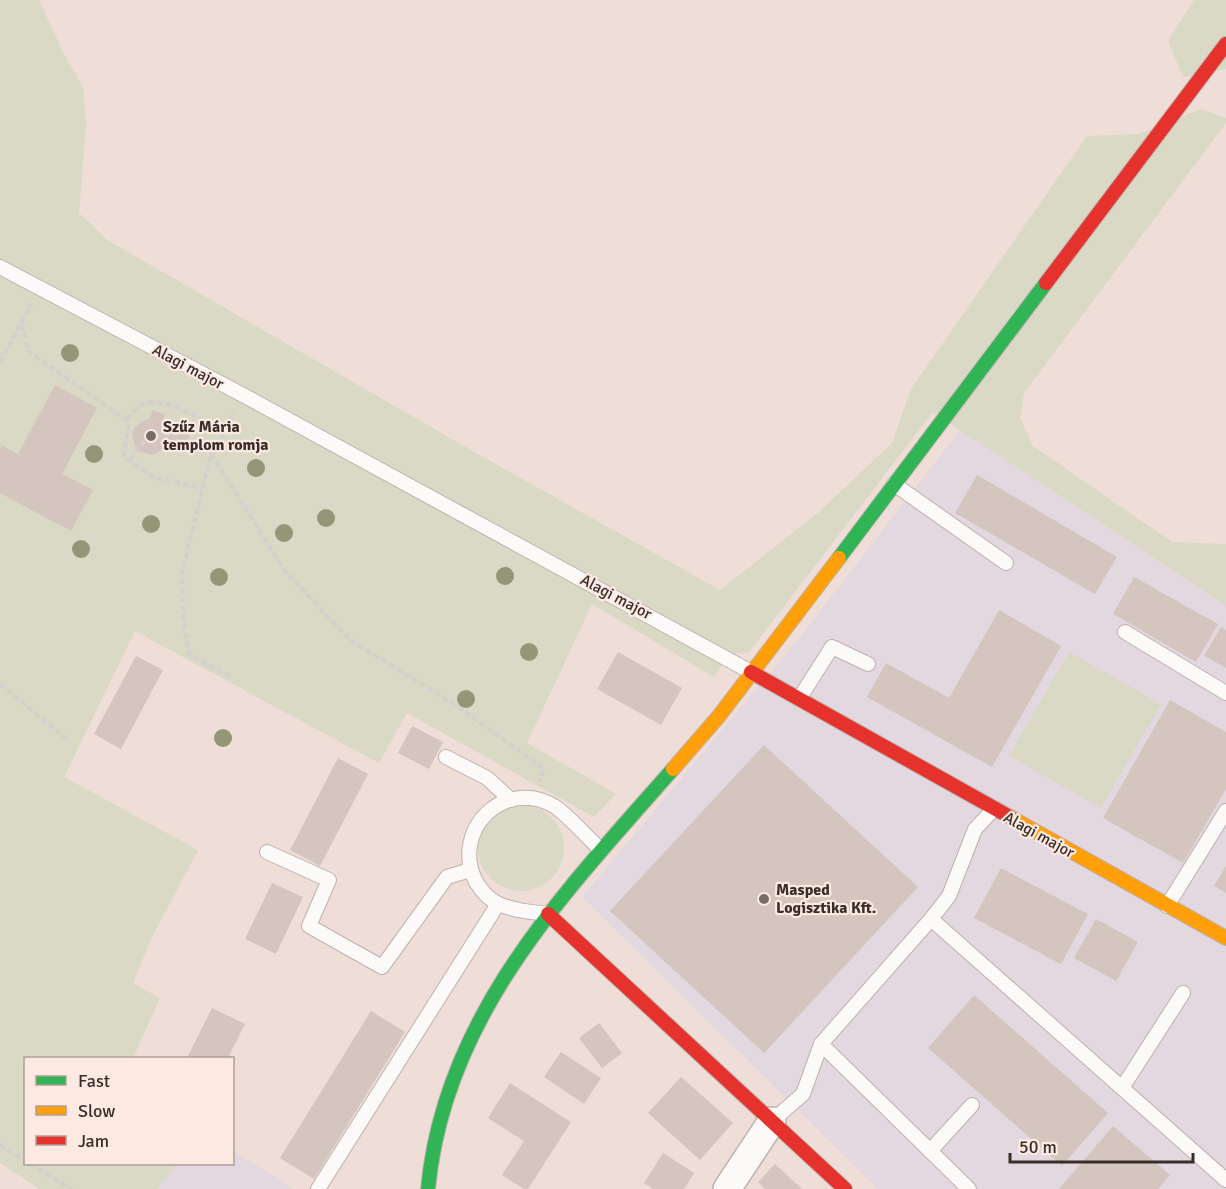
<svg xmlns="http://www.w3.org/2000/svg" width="1226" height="1189" viewBox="0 0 1226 1189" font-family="Signika,sans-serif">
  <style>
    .industrial { fill: #e3d8e0 }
    .green { fill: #d9d9c5 }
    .building { fill: #d4c5bf }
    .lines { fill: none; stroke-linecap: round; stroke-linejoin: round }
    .lane-casing { stroke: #beb1ac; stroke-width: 16 }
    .street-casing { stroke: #beb1ac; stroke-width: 30 }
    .fast-casing { stroke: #beb1ac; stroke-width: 16 }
    .slow-casing { stroke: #beb1ac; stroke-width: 16 }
    .jam-casing { stroke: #beb1ac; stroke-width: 16 }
    .path { stroke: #d5d0ce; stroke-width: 4; stroke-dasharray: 6 3; stroke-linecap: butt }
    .lane { stroke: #fcfaf9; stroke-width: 14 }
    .street { stroke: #fcfaf9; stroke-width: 27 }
    .fast { stroke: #30b455; stroke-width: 14 }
    .slow { stroke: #ff9f0a; stroke-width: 14 }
    .jam { stroke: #e5322d; stroke-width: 14 }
    .tree { fill: #939777 }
    .poi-dot { fill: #786c66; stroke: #fceae2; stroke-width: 2 }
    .labels { text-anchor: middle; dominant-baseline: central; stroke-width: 4.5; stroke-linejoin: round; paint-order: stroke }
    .street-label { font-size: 16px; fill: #392e29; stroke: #fceae2 }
    .poi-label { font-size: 16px; font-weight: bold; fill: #392e29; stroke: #fceae2; text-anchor: start }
  </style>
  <rect width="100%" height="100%" fill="#eeded7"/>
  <g class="industrial">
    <path d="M960 430 1226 606V1189H878L582 897 801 636Z"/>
    <path d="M233 1151 294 1189H158L177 1164H232Z"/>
  </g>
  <g class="green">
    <path d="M0 0H39L64 54 83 87 86 124 79 213 109 241 469 449 720 590 819 512 892 443 911 389 1087 136 1139 134 1201 109 1226 118V123L1024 393 1020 418 1033 446 1172 542 1226 544V606L933 412 749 652 730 654 714 677 592 604 527 743 616 794 594 817 407 713 379 763 135 631 64 777 198 850 151 939 133 983 160 998 133 1058H26V1164H177L158 1189H39L0 1163Z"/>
    <path d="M1194 0H1226V69L1183 77 1168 41Z"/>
    <path d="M1069 652 1161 704 1101 808 1009 756Z"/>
    <circle cx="521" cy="848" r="43"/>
  </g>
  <g class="building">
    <path d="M55 385 97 408 62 474 93 490 71 531 0 493V449L2 445 18 454Z"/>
    <path d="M153 410 165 414 162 424 164 425 180 423 188 428 189 438 183 444 166 446 153 455 140 452 135 446 132 434 134 428 142 421 149 419Z"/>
    <path d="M977 475 1117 557 1095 594 955 513Z"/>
    <path d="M1134 577 1218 624 1196 662 1113 614Z"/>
    <path d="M999 610 1061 646 992 767 867 697 886 663 949 698Z"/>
    <path d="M1221 627 1226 630V668L1204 656Z"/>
    <path d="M618 652 682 688 661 725 597 689Z"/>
    <path d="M136 656 163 670 121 749 94 734Z"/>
    <path d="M1170 700 1226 732V789L1183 863 1103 818Z"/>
    <path d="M412 726 443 742 429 769 398 753Z"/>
    <path d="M764 745 918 887 764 1053 610 911Z"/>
    <path d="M338 758 368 774 320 866 290 850Z"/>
    <path d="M1226 866V893L1214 886Z"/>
    <path d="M1001 868 1088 914 1061 964 974 918Z"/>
    <path d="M272 883 303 897 276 954 245 939Z"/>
    <path d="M1096 919 1138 942 1116 981 1074 958Z"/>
    <path d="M974 995 1108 1113 1062 1166 928 1048Z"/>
    <path d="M212 1008 245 1024 228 1058H187Z"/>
    <path d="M371 1011 405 1032 314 1179 280 1158Z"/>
    <path d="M599 1023 622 1053 602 1068 579 1038Z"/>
    <path d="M561 1052 601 1078 584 1104 544 1077Z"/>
    <path d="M681 1077 733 1123 700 1160 648 1113Z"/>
    <path d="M510 1083 571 1122 528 1189H524L502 1175 524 1141 488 1118Z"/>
    <path d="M1113 1126 1170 1175 1158 1189H1059Z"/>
    <path d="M663 1153 694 1173 684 1189H653L644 1183Z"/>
    <path d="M775 1164 802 1189H765L758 1182Z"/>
  </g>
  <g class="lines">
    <g class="lane-casing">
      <g id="lane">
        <path d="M0 267 243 395 751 672"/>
        <path d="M894 484 1006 563"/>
        <path d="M1125 632 1226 693"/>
        <path d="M799 699 832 647 868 664"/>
        <path d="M446 757 487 778 511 800"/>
        <path d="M267 852 329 880 309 926 382 967 447 877 470 870"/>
        <path d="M1167 906 1226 811"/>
        <path d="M548 914C532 912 514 911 499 904 489 900 481 890 476 882 450 830 504 777 554 806 567 814 589 839 601 850"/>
        <path d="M931 919 1226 1180"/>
        <path d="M821 1044 969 1189"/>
        <path d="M1122 1088 1183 993"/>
        <path d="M772 1121 803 1094 821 1044 931 919 949 896 975 829 993 810"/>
        <path d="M930 1151 972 1105"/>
        <path d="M318 1189 498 904"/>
      </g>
    </g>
    <g class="street-casing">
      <path id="street" d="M727 1189 772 1121"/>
    </g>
    <g class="fast-casing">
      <g id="fast">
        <path d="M839 558 1046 283"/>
        <path d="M428 1189C444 1016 564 893 673 769"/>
      </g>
    </g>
    <g class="slow-casing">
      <g id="slow">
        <path d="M673 769 719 716 839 558"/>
        <path d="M1010 817 1226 938"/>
      </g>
    </g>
    <g class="jam-casing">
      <g id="jam">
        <path d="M1046 283 1226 44"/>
        <path d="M751 672 1010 817"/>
        <path d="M548 914 845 1189"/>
      </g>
    </g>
    <g class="path">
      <path d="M22 324 28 351 129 422 124 456 153 477 201 488"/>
      <path d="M0 362 32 303"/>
      <path d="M127 419C131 415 135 408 140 406 164 393 204 420 222 434"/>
      <path d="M211 454 284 570 350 640 457 706 544 769 540 781"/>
      <path d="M130 460C145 435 152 436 180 433"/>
      <path d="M230 677 189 654 183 616 182 573 211 454C220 441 226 426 234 412"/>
      <path d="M0 684 69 741"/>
      <path d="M0 1145 26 1161"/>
      <path d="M30 1164 72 1189"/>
    </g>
    <use href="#lane" class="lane"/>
    <use href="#street" class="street"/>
    <use href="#fast" class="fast"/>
    <use href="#slow" class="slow"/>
    <use href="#jam" class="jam"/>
  </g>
  <g class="tree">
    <circle cx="70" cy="353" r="9"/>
    <circle cx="94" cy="454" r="9"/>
    <circle cx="256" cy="468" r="9"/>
    <circle cx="326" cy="518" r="9"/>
    <circle cx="151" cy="524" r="9"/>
    <circle cx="284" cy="533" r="9"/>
    <circle cx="81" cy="549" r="9"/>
    <circle cx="505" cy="576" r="9"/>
    <circle cx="219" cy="577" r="9"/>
    <circle cx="529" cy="652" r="9"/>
    <circle cx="466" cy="699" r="9"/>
    <circle cx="223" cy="738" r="9"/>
  </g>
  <g class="poi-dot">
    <circle cx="151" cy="436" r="6"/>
    <circle cx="764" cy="899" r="6"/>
  </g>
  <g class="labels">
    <g class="street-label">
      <text transform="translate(188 367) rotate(28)">Alagi major</text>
      <text transform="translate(616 597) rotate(28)">Alagi major</text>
      <text transform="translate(1039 835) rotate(29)">Alagi major</text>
    </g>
    <g class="poi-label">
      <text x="163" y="427">Szűz Mária<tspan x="163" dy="18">templom romja</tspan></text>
      <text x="776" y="890">Masped<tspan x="776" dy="18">Logisztika Kft.</tspan></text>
    </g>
  </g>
  <rect x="24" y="1057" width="210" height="108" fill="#fceae2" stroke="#ae9f98" stroke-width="1.5"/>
  <rect x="36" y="1076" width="30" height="9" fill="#30b455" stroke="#ae9f98" stroke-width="1.5"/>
  <text x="78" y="1087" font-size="18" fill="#392e29">Fast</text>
  <rect x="36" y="1106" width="30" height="9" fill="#ff9f0a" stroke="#ae9f98" stroke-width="1.5"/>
  <text x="78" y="1117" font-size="18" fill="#392e29">Slow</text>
  <rect x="36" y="1136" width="30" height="9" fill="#e5322d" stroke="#ae9f98" stroke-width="1.5"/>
  <text x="78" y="1147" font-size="18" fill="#392e29">Jam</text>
  <path d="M1010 1153v9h183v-9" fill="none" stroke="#392e29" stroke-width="3"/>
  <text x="1019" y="1153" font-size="18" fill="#392e29" stroke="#fceae2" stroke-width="4.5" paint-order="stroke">50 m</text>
</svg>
